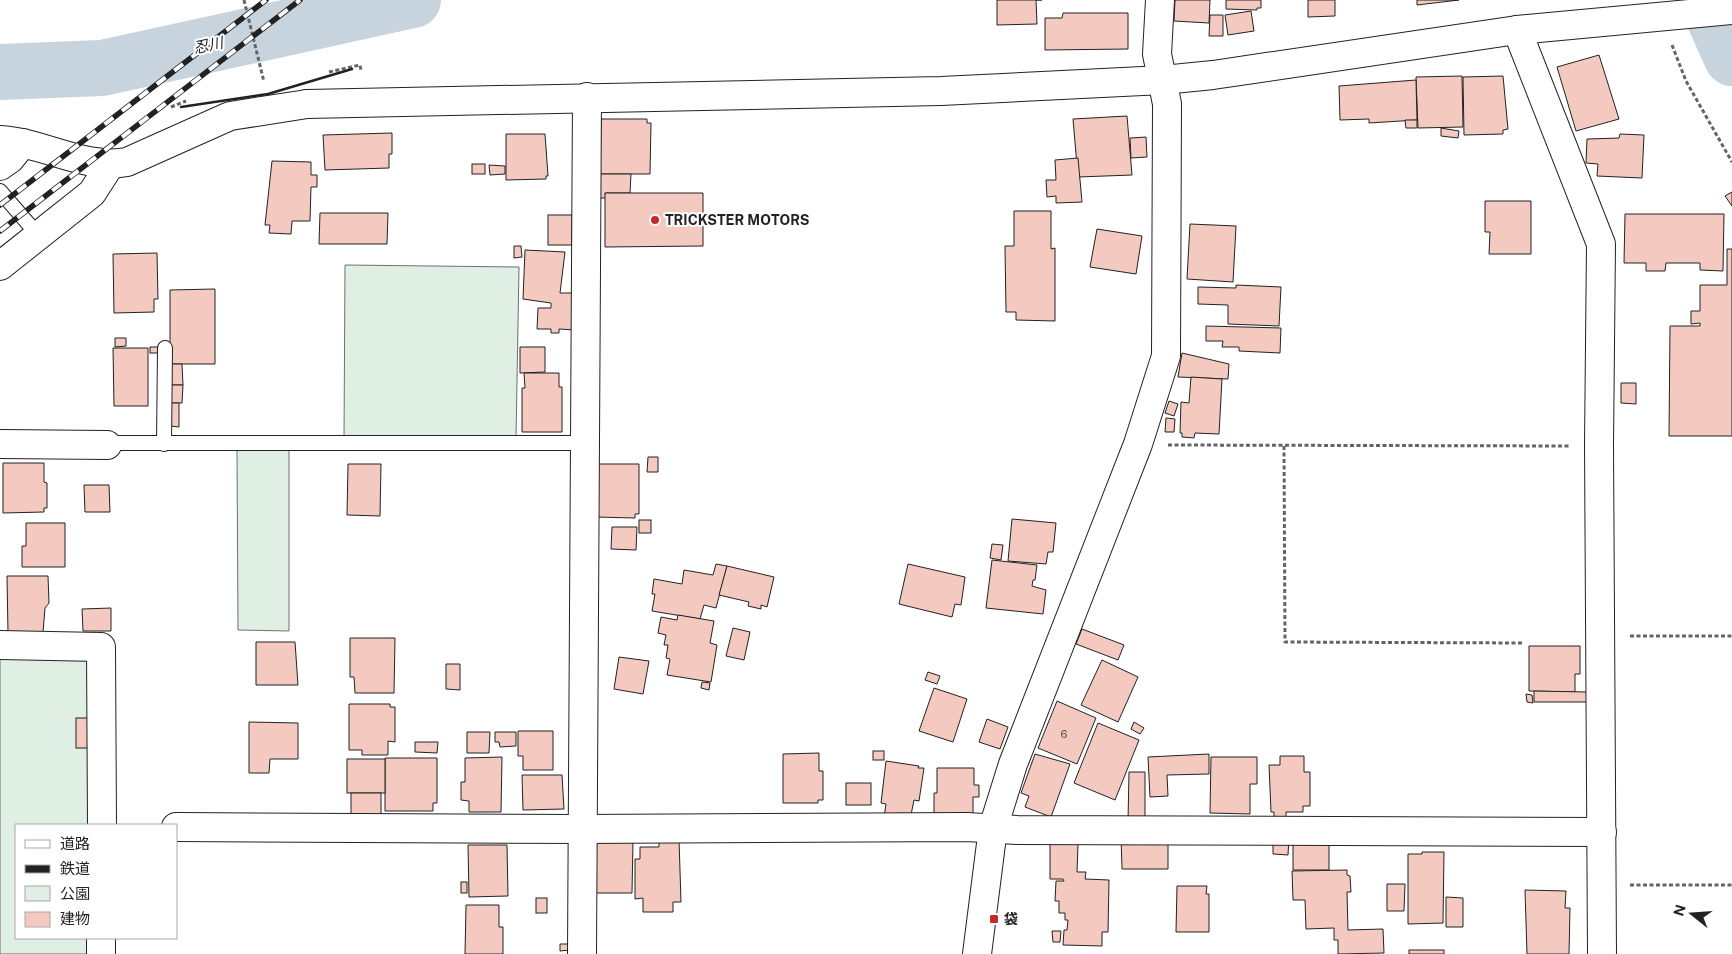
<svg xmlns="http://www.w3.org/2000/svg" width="1732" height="954" viewBox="0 0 1732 954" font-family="'Public Sans','Noto Sans JP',sans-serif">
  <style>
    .green { fill: #e0efe3; stroke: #6f6f6f }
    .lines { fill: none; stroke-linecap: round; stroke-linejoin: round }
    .river { stroke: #c7d3dd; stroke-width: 56 }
    .building { fill: #f3c9c0; stroke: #222 }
    .service-casing { stroke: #222; stroke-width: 16 }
    .minor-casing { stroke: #222; stroke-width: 30 }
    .tertiary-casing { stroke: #222; stroke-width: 30 }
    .path { stroke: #646464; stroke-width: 3; stroke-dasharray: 4 2.5; stroke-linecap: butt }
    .service { stroke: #fff; stroke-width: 14 }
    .minor { stroke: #fff; stroke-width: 28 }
    .tertiary { stroke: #fff; stroke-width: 28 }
    .rail-casing { stroke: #222; stroke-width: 5.5 }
    .rail { stroke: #fff; stroke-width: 4; stroke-dasharray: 11; stroke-linecap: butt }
    .wall { stroke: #222; stroke-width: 2.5 }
    .poi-dot { fill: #c62828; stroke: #fff; stroke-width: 2 }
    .labels { text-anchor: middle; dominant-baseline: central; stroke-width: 4; stroke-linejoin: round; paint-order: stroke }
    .number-label { font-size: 11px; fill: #564c4a }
    .poi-label { font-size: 14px; font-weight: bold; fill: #222; stroke: #fff; text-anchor: start }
    .water-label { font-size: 15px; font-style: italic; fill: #222; stroke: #fff }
  </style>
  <rect width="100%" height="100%" fill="#fff"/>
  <g class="green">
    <path d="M345 265 519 267 516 438H344Z"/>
    <path d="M237 449H289V631L238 630Z"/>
    <path d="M82 653 92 663 91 825H16V938H91V954H0V654Z"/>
  </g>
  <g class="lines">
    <g class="river">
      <path d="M1706 0 1732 58"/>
      <path d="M0 72 102 68 413 0"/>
    </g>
  </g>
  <g class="building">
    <path d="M997 0H1042H1036L1037 24 997 25Z"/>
    <path d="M1175 0H1210L1209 23 1174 21Z"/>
    <path d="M1226 0H1261V8H1257V10L1226 9Z"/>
    <path d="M1308 0H1335V16L1308 17Z"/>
    <path d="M1417 0H1459L1417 5Z"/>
    <path d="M1251 11 1254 31 1228 35 1225 15Z"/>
    <path d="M1063 13H1128V49L1045 50V18H1062Z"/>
    <path d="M1210 15H1223V36H1209Z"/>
    <path d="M1599 55 1619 119 1576 131 1557 67Z"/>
    <path d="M1462 76 1463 127 1418 128 1416 77Z"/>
    <path d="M1503 76 1508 129 1503 130V134L1464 135 1463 77Z"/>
    <path d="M1416 80 1417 120 1369 123V119L1340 120 1339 86Z"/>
    <path d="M1127 116 1132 175 1078 177 1073 119Z"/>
    <path d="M601 119H647V123H651L650 174H600Z"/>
    <path d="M1405 120H1417V128H1406Z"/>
    <path d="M1441 128 1459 131 1458 138 1441 136Z"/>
    <path d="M392 133V154H389V168L325 170 323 135Z"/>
    <path d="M506 134H545L548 176H546V179L506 180Z"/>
    <path d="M1620 134 1644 135 1642 178 1597 176 1598 164 1586 163 1587 139 1619 138Z"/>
    <path d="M1146 137 1147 157 1131 158 1130 138Z"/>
    <path d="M1078 158 1082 202 1056 203V196L1047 197 1046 180H1056L1055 160Z"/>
    <path d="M272 161 311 162V175H317V187H311L310 221H292L291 234 269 233 270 225H265Z"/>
    <rect x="472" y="164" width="13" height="10"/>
    <path d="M489 165 505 166V174L490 175Z"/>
    <path d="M597 174H631L630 193H605L606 198H596Z"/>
    <path d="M1732 192V206L1725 196Z"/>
    <path d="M605 193H703V246L605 247Z"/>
    <path d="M1485 201H1531V254H1489L1490 232H1485Z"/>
    <path d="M1014 211H1051V249L1055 248V321L1016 320V312H1006L1005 246H1014Z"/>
    <path d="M320 213H388L387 244H319Z"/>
    <path d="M1625 214H1724L1723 271 1700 270V263H1666L1665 271H1646V263H1624Z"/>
    <rect x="548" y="215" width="24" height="30"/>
    <path d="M1190 224 1236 226 1233 282 1187 279Z"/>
    <path d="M1097 229 1142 236 1136 274 1090 267Z"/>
    <path d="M514 246H521L522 257 514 258Z"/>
    <path d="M1727 249H1732V436H1669L1670 326H1700V323L1691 324V311H1700V285H1727Z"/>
    <path d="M525 250 565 252 560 293H577L575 330 559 329V333H551V329H537L538 308H551V303L523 299Z"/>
    <path d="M157 253 158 299H154V312L114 313 113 254Z"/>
    <path d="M1236 285 1281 287 1279 326 1228 324V305L1198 304V287L1236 288Z"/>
    <path d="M215 289V364H170V290Z"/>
    <path d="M1206 326 1281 328 1280 353 1239 351V347H1222L1223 341H1206Z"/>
    <path d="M115 338H126V346L115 347Z"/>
    <rect x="150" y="347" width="8" height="6"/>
    <path d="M520 347H545V372L520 373Z"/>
    <path d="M113 348H148V406H114Z"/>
    <path d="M1182 353 1229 364 1228 379 1178 377Z"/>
    <path d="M170 364H182L183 385H170Z"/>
    <path d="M524 373H559V387H562V432H522V388H525Z"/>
    <path d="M1191 377 1222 379 1219 434 1195 433 1194 438 1182 437V433H1180L1181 402 1189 403Z"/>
    <path d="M1621 383H1636V404L1621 403Z"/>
    <path d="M170 385H183L182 403H170Z"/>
    <path d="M1169 401 1178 404 1174 416 1165 413Z"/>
    <path d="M170 403H179V427L170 426Z"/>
    <path d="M1166 418 1175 419 1174 432H1165Z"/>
    <path d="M648 457H658V472H647Z"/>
    <path d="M3 463H44V482L47 483V508H44V512L3 513Z"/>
    <path d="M348 464H381L380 516 347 515Z"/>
    <path d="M597 464H639V514H635V518L596 517Z"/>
    <path d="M84 485H109L110 512H85Z"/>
    <path d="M1012 519 1056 523 1053 552H1048L1046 564 1008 561Z"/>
    <rect x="639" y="520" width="12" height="13"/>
    <path d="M26 523H65V567H22V546H26Z"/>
    <path d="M612 527H637L636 550 611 549Z"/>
    <path d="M992 544 1003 545 1001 560 990 558Z"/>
    <path d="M992 560 1037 565 1035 580H1033L1032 586 1046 590 1043 614 986 608Z"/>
    <path d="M716 564 727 566 716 608 704 605 700 619 652 611 655 594H652L654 579 682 584 684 570 713 575Z"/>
    <path d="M908 564 965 577 961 605 955 604 952 617 899 604Z"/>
    <path d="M727 566 774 577 767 607 761 605V609L748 606 749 602 719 595Z"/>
    <path d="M7 576H48L49 603 45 608 43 632 8 633Z"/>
    <path d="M111 608V631H83L82 609Z"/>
    <path d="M678 615 714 621 710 643 717 645 711 682 667 675 670 659 666 658 668 645H664L666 635 658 633 661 617 677 620Z"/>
    <path d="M733 628 750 632 744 660 726 656Z"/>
    <path d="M1082 629 1124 645 1118 660 1076 644Z"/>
    <path d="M350 638H395L394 693H355L354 677H350Z"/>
    <path d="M256 642H295L298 685H256Z"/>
    <path d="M1529 646H1580V674H1575V692L1529 691Z"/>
    <path d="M619 657 649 661 643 694 614 689Z"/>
    <path d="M1102 660 1138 677 1118 722 1081 705Z"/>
    <path d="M446 664H460V690L446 689Z"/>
    <path d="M928 672 940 676 937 684 925 680Z"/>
    <path d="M702 682 710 683 709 690 701 688Z"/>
    <path d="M934 688 967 699 953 742 919 731Z"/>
    <path d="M1534 691 1589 692V702H1534Z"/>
    <path d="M1526 694 1532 695 1533 703 1527 702Z"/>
    <path d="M1057 701 1096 718 1077 764 1038 748Z"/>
    <path d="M349 704H390V707H395V742L388 741V755H362V750H349Z"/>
    <rect x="76" y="718" width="15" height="30"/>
    <path d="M987 719 1008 727 1000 749 979 742Z"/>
    <path d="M249 722 298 723V759H270L269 773H249Z"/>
    <path d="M1134 722 1144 728 1140 734 1131 729Z"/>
    <path d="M1098 723 1139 740 1115 800 1074 783Z"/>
    <path d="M518 731H553V770H523V756H518Z"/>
    <path d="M467 732H490L489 753H467Z"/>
    <path d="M495 732H516V746L500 747 499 742H495Z"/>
    <path d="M415 742H438L437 753 415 752Z"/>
    <rect x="873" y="751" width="11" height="9"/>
    <path d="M819 753V771H823V800H818V803H783V754Z"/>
    <path d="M1035 754 1070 764 1051 817 1025 807 1029 796 1021 793Z"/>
    <path d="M1209 754V774L1167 775 1168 796 1150 797 1148 757Z"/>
    <path d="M1280 756H1304V772H1310V806H1303V812H1286V819L1274 818V812H1271L1269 765H1280Z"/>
    <path d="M502 757 501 812H469V801L461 800V782H465V758Z"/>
    <path d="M1211 757H1257V784H1250V814L1210 813Z"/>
    <path d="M385 758H437V803H433V811H385Z"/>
    <rect x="347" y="759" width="38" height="34"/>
    <path d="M886 761 919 766 918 768H924L919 801 914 800 911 815 898 813 897 820 884 818 886 804 881 803Z"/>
    <path d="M937 768H974V785H979V797H973V815H934V793H937Z"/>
    <path d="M1129 772H1145V821H1128Z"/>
    <path d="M522 775H562L564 809 523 810Z"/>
    <rect x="846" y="783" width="25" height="22"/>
    <rect x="351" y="793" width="30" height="24"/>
    <path d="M1168 835V869H1122L1121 838Z"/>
    <path d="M1273 837H1289L1288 855 1273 854Z"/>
    <path d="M659 838 679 839 681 902H673V912H643V898L635 899V859H640V847H659Z"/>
    <path d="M1329 840V870H1293V841Z"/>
    <path d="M593 841H633L632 893H593Z"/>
    <path d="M1050 844H1078L1077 872H1086L1085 879 1109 880 1108 932H1102V946L1063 945 1064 930H1067L1068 920H1065V913H1059V901H1055L1056 881H1064L1063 879H1050Z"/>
    <path d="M468 845H507L508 896 469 897Z"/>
    <path d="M1422 852H1444L1443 923 1408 924V854H1422Z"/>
    <path d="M1347 870V875L1350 876 1351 892H1347L1348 930 1383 929 1384 953 1338 954V940H1334V928L1306 929 1305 900H1293L1292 871Z"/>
    <rect x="461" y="882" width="6" height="11"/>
    <path d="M1387 884H1405L1404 911H1387Z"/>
    <path d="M1177 886H1207L1206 894H1209V932H1176Z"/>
    <path d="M1525 890 1566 891 1565 908H1570L1569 954H1527Z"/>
    <path d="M1446 897 1463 898V927H1446Z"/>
    <rect x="536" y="898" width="11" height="15"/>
    <path d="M466 905H499V927H503V954H465Z"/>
    <path d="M1052 931H1061L1060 942H1053Z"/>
    <path d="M560 944H570V950L560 951Z"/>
    <rect x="1409" y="950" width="35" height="4"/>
  </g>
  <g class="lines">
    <g class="service-casing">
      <g id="service">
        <path d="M0 191 38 235"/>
        <path d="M164 444 165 348"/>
        <path d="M107 445 118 443H584"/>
      </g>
    </g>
    <g class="minor-casing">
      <g id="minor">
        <path d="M1517 30 1601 244 1599 445 1602 954"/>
        <path d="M0 140C42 142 85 170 127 162L230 116 307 104"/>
        <path d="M0 166 10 159 23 143"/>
        <path d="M0 266 92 193 110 165"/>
        <path d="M0 444 107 445"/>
        <path d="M0 645 101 647 102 825"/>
        <path d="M176 827 581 829 967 827 1017 830 1602 832"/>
        <path d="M101 954V938"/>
        <path d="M582 954 587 97"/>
        <path d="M977 954 993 828 1013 764 1138 444 1166 356 1167 104 1157 54 1160 0"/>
      </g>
    </g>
    <g class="tertiary-casing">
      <path id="tertiary" d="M307 104 941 91 1163 80 1213 75 1517 30 1732 10"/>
    </g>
    <g class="path">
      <path d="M244 0 264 82"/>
      <path d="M1672 45 1686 81 1732 162"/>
      <path d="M329 72 360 65 361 70"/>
      <path d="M171 107 186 101"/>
      <path d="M1168 445 1570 446"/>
      <path d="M1284 446 1285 642 1522 643"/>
      <path d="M1630 636H1732"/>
      <path d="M1630 885H1732"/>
    </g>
    <use href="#service" class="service"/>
    <use href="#minor" class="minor"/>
    <use href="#tertiary" class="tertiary"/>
    <g class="rail-casing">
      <g id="rail">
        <path d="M0 205 266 0"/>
        <path d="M0 231 300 0"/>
      </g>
    </g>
    <use href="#rail" class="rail"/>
    <path class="wall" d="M181 107 268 94 352 69"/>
  </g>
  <g class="poi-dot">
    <circle cx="655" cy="220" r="5"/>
    <rect x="989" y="914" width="10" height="10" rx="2.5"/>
  </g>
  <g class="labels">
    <g class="number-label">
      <text x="1064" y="734">6</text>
    </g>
    <g class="poi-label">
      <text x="665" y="220">TRICKSTER MOTORS</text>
      <text x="1004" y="919">袋</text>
    </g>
    <g class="water-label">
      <text transform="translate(208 45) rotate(-12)">忍川</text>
    </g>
  </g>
  <rect x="15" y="824" width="162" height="115" fill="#ffffff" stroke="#a7a7a7"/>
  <rect x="25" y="840" width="25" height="8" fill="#ffffff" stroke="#a7a7a7"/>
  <text x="60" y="849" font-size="15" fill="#222222">道路</text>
  <rect x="25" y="865" width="25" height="8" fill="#222222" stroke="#a7a7a7"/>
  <text x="60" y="874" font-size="15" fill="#222222">鉄道</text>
  <rect x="25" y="886" width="25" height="15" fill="#e0efe3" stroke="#a7a7a7"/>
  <text x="60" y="899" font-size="15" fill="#222222">公園</text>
  <rect x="25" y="912" width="25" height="15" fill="#f3c9c0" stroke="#a7a7a7"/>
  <text x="60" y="924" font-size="15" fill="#222222">建物</text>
  <g transform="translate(1692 914) rotate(287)" stroke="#ffffff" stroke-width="4" paint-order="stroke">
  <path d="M0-4L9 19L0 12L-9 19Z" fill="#222222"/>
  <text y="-8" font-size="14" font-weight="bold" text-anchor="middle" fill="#222222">N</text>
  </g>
</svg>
